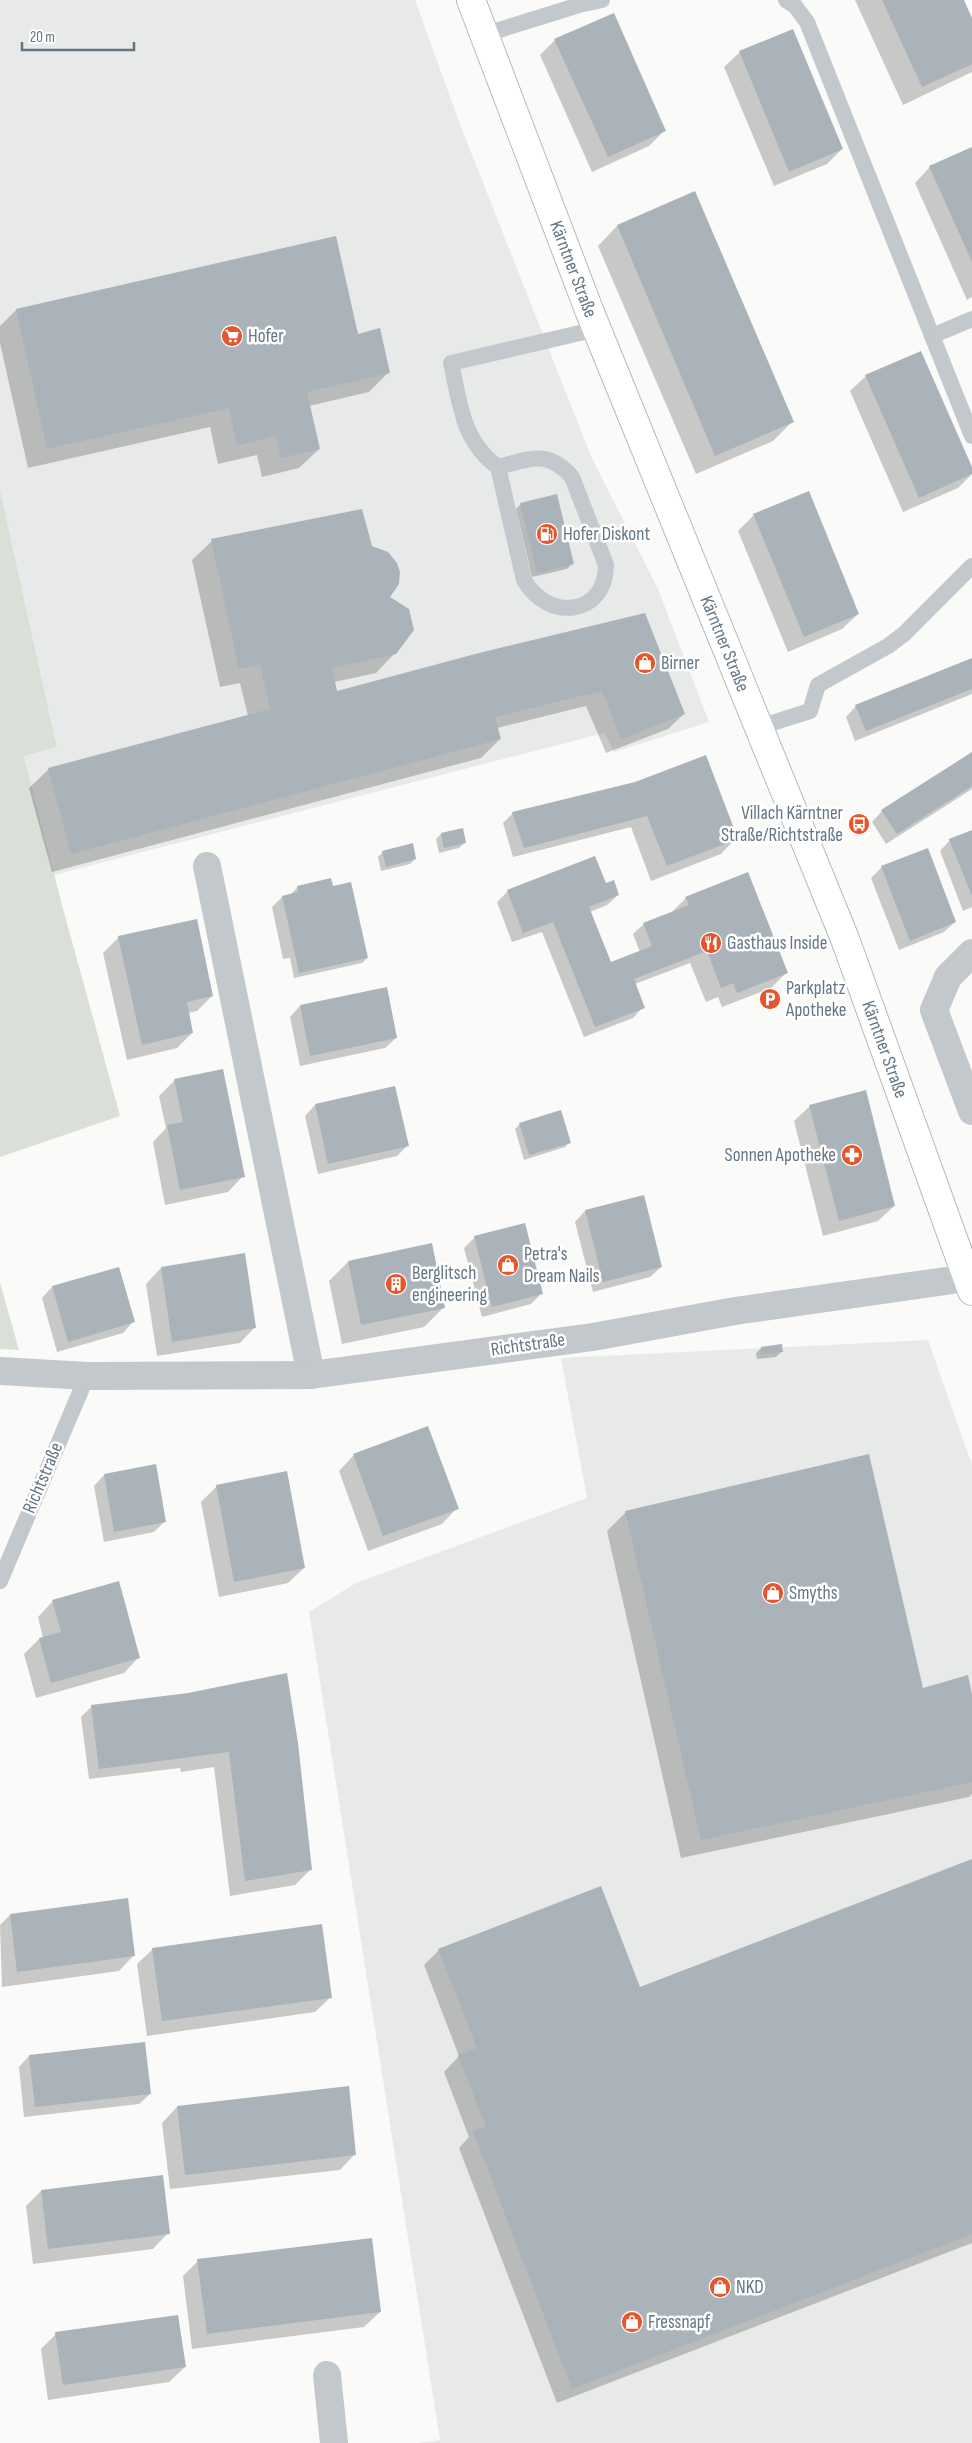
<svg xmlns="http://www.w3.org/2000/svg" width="972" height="2443" viewBox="0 0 972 2443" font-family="'Sofia Sans Condensed',sans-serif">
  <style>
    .built { fill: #e8e9e9 }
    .green { fill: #dadfd7 }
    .shadow { fill: #0003 }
    .building { fill: #aab3b9 }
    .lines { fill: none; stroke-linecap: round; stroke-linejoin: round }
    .primary-casing { stroke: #b5babe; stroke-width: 30 }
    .lane { stroke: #c3c8cc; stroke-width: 16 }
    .street { stroke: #c3c8cc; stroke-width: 28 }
    .primary { stroke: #fff; stroke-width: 28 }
    .labels { text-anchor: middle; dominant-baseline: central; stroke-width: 5; stroke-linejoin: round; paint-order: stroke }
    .street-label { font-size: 19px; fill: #657683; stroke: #fff }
    .poi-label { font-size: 19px; fill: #657683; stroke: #fff; text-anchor: start }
  </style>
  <rect width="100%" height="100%" fill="#fafaf8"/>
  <g class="built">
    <path d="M0 0H415L461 127 591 456 658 589 709 722 614 752 604 733 54 875 24 755 57 746 0 490Z"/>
    <path d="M928 1340 972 1465V2443H418L440 2440 309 1612 356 1583 587 1498 561 1358Z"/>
  </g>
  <g class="green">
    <path d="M0 490 57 747 24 756 62 905 120 1116 0 1157Z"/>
    <path d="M0 1283 19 1350 0 1349Z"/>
  </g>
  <g class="shadow">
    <path d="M855 0H962L972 21V72L903 105Z"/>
    <path d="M555 40 664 131 649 146 592 172 540 55Z"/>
    <path d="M740 52 842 149 827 164 774 186 724 67Z"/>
    <path d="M972 148V297L967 300 915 183 930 167Z"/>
    <path d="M695 193 792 422 773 441 696 474 598 246 617 226Z"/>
    <path d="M335 237 357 335 389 372 369 392 309 406 319 449 299 468 262 477 257 455 218 464 210 427 28 468 0 343V326L16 310Z"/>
    <path d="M866 376 972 470V474L958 488 903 512 850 391Z"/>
    <path d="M521 504 572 564 567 569 532 577 516 509Z"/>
    <path d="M754 515 858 614 842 629 788 652 738 531Z"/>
    <path d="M212 541 371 547 389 597 395 653 376 673 334 682 336 693 479 655 684 714 668 729 606 753 586 706 497 728 500 739 481 758 52 872 29 788 49 769 248 716 240 683 220 687 192 560Z"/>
    <path d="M972 660V694L855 741 846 717 856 706Z"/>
    <path d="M972 754V789L886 844 872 822 882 811Z"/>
    <path d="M635 784 736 838 721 854 651 881 631 827 513 857 503 823 513 813Z"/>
    <path d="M972 831V907L963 911 940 851 950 840Z"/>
    <path d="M441 834 464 843 459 848 439 853 436 839Z"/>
    <path d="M383 852 415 859 410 864 381 871 378 857Z"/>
    <path d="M882 867 955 922 944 932 899 950 871 878Z"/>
    <path d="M605 885 618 895 607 905 590 912 610 963 640 952 633 934 644 924 670 914 686 898 786 973 771 988 722 1007 718 997 706 1002 690 963 635 984 643 1007 633 1018 584 1037 542 932 512 942 497 902 508 891Z"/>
    <path d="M298 887 332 888 367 958 362 963 294 978 290 958 283 959 272 907 282 897 290 895Z"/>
    <path d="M119 937 212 996 197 1011 188 1013 192 1033 177 1048 127 1060 103 953Z"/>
    <path d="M300 1006 396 1038 385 1048 300 1066 290 1017Z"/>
    <path d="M175 1080 243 1176 228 1192 165 1205 153 1142 166 1128 159 1096Z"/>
    <path d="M315 1105 408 1145 397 1156 318 1174 305 1116Z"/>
    <path d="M810 1106 894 1206 878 1221 823 1236 794 1121Z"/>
    <path d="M520 1124 570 1142 565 1147 524 1160 515 1129Z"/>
    <path d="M643 1196 661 1267 650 1277 593 1292 575 1222 585 1211Z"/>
    <path d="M475 1237 541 1294 531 1304 482 1317 464 1248Z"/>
    <path d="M348 1262 443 1308 424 1327 342 1344 329 1281Z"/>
    <path d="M118 1268 133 1322 123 1333 57 1352 42 1298 52 1287Z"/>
    <path d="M161 1268 255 1327 240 1343 157 1356 146 1284Z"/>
    <path d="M761 1348 781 1352 776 1357 757 1359 756 1353Z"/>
    <path d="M354 1455 457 1508 442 1524 368 1551 339 1471Z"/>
    <path d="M104 1475 165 1521 154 1532 104 1542 94 1486Z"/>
    <path d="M217 1486 304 1568 288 1583 219 1597 201 1502Z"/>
    <path d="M626 1512 922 1690 972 1701V1794L969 1797 681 1858 607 1531Z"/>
    <path d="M53 1601 139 1657 124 1673 36 1698 24 1654 39 1639 43 1638 38 1617Z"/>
    <path d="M286 1675 310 1870 295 1885 230 1896 214 1767 181 1772 180 1768 89 1779 81 1717 92 1706 188 1694Z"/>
    <path d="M972 1861V2243L557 2403 459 2148 469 2137 444 2072 459 2056 424 1965 439 1950 639 1989Z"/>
    <path d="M10 1915 134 1955 119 1971 2 1987 0 1925Z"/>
    <path d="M153 1949 331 1997 315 2012 147 2036 137 1964Z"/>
    <path d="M29 2056 150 2094 139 2104 24 2117 19 2067Z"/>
    <path d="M177 2107 355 2154 340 2170 170 2189 162 2123Z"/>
    <path d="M41 2191 168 2233 153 2249 33 2264 26 2206Z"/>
    <path d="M198 2261 380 2312 364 2327 192 2349 183 2276Z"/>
    <path d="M56 2334 185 2367 169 2382 48 2400 41 2349Z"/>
  </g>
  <g class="building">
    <path d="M882 0H964L972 18V64L922 87Z"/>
    <path d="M614 13 666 131 608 157 554 39Z"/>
    <path d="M793 29 843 149 789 172 739 51Z"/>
    <path d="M972 147V262L929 166Z"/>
    <path d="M695 191 794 422 715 456 617 225Z"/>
    <path d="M336 236 358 334 380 328 390 373 307 392 320 449 281 458 276 436 237 446 229 408 47 449 16 309Z"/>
    <path d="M921 351 972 467V474L919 498 865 375Z"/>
    <path d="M809 491 859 614 804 637 753 514Z"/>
    <path d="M557 494 574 564 537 573 520 503Z"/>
    <path d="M362 509 372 546 388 552 397 563 400 572 399 584 390 597 409 609 414 630 396 654 332 668 337 691 479 653 645 613 685 714 621 739 602 691 495 717 501 739 71 854 48 768 270 709 260 664 239 669 211 539Z"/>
    <path d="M972 658V689L866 731 855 705Z"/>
    <path d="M972 752V786L897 834 881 810Z"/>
    <path d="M706 755 738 839 667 866 647 816 524 848 512 812 635 782Z"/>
    <path d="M463 828 466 843 444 848 441 833Z"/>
    <path d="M972 830V896L949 839Z"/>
    <path d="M413 843 416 859 386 867 382 851Z"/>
    <path d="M928 848 956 922 910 941 881 866Z"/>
    <path d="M595 856 606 883 614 880 619 895 589 907 611 962 652 946 643 923 689 905 685 897 748 872 788 973 737 993 733 983 721 988 707 951 634 979 645 1008 595 1027 553 922 523 933 507 890Z"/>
    <path d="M331 878 333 886 351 882 368 958 299 973 282 896 298 892 297 886Z"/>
    <path d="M197 919 213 996 187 1002 193 1033 142 1045 118 936Z"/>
    <path d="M387 987 397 1038 310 1056 300 1005Z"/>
    <path d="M223 1069 245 1177 180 1190 167 1125 183 1122 174 1079Z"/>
    <path d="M395 1086 409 1146 328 1164 315 1104Z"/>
    <path d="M866 1090 895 1206 839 1221 809 1105Z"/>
    <path d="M561 1110 571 1143 529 1155 519 1123Z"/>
    <path d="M644 1195 662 1267 603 1282 585 1210Z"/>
    <path d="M525 1223 543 1294 492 1307 474 1236Z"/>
    <path d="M432 1243 445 1308 361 1325 348 1261Z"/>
    <path d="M245 1253 256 1328 172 1342 161 1267Z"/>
    <path d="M119 1267 135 1322 68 1342 52 1286Z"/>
    <path d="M782 1344 783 1352 761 1354V1347Z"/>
    <path d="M428 1426 459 1509 383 1536 353 1454Z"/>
    <path d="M869 1454 923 1688 968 1675 972 1695V1782L701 1840 625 1511Z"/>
    <path d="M156 1464 166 1522 114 1532 104 1474Z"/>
    <path d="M287 1471 305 1568 234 1582 216 1485Z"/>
    <path d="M119 1581 140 1658 51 1683 39 1638 61 1632 52 1600Z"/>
    <path d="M287 1673 298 1743 312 1870 245 1881 229 1752 99 1769 91 1705 188 1693Z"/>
    <path d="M972 1859V2234L572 2389 473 2131 486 2127 458 2055 477 2048 438 1949 601 1886 640 1987Z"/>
    <path d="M128 1898 135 1956 17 1972 10 1914Z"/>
    <path d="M322 1924 332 1998 162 2021 152 1948Z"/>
    <path d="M145 2042 151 2094 35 2107 29 2055Z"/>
    <path d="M349 2086 356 2155 185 2175 177 2106Z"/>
    <path d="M163 2175 170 2234 48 2249 41 2190Z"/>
    <path d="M372 2238 381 2312 207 2334 197 2259Z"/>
    <path d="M178 2315 186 2367 63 2385 55 2332Z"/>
  </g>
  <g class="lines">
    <g class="primary-casing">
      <g id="primary">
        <path id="s1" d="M471 0 589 310 845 939 972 1291"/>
      </g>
    </g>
    <g class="lane">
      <path d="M786 0 795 6 807 22 972 436"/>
      <path d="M483 35 579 5 602 0"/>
      <path d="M932 336 972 319"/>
      <path d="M498 467 524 580C548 622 606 616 606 565L572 477C548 449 530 459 498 467 462 441 460 403 451 363L597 329"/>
      <path d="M759 727 810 711 818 685 888 646 904 634 972 566"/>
      <path d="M0 1581 87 1376"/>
    </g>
    <g class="street">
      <path d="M207 866 311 1375"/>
      <path d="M972 953 948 977 934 1010 972 1111"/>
      <path d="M0 1371 87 1376 311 1375 593 1337 735 1311 967 1278"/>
      <path d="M327 2375 334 2443"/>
    </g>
    <use href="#primary" class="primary"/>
  </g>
  <defs>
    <g id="supermarket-disc" transform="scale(1.125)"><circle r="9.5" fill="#e4572e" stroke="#fff"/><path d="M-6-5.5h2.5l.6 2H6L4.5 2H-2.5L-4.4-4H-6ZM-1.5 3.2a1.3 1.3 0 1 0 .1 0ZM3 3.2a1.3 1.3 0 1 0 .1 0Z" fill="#fff"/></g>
    <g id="fuel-disc" transform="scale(1.125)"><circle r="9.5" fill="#e4572e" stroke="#fff"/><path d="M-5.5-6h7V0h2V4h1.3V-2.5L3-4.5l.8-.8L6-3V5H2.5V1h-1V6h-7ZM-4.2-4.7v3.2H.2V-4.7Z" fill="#fff"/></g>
    <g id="shop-disc" transform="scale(1.125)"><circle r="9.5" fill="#e4572e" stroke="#fff"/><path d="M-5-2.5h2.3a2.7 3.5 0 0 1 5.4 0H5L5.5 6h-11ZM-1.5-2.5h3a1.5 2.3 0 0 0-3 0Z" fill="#fff"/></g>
    <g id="bus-disc" transform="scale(1.125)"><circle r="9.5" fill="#e4572e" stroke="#fff"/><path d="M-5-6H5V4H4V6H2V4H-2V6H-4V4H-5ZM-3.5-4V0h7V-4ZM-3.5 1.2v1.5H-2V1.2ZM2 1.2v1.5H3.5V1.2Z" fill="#fff"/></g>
    <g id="restaurant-disc" transform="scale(1.125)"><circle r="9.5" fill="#e4572e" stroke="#fff"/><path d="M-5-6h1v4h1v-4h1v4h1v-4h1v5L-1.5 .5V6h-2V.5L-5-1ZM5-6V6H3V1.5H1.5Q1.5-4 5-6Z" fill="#fff"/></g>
    <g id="parking-disc" transform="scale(1.125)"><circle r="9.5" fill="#e4572e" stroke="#fff"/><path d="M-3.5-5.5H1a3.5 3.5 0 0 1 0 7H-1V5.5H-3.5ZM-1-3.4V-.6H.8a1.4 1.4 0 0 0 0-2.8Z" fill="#fff"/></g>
    <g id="pharmacy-disc" transform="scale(1.125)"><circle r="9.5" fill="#e4572e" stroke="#fff"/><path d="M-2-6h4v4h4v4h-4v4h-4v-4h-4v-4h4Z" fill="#fff"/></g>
    <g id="building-disc" transform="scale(1.125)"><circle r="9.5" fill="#e4572e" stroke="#fff"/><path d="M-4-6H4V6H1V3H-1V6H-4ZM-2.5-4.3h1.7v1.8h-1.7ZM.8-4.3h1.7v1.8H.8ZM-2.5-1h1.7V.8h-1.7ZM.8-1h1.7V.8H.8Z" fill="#fff"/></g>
  </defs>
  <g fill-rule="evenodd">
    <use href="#supermarket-disc" x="232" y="336"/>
    <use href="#fuel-disc" x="547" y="534"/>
    <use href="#shop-disc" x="645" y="663"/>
    <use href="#bus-disc" x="859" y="824"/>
    <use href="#restaurant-disc" x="711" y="943"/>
    <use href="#parking-disc" x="770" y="999"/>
    <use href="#pharmacy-disc" x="852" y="1155"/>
    <use href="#shop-disc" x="508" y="1265"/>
    <use href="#building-disc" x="396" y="1284"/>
    <use href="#shop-disc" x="773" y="1593"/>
    <use href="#shop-disc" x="720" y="2287"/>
    <use href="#shop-disc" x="632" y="2322"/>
  </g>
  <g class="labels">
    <g class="street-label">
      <text stroke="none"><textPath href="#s1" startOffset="288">Kärntner Straße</textPath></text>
      <text stroke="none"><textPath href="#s1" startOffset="692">Kärntner Straße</textPath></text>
      <text stroke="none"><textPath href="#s1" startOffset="1128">Kärntner Straße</textPath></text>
      <text transform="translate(528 1345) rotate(-8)">Richtstraße</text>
      <text transform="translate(43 1478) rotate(-67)">Richtstraße</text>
    </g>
    <g class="poi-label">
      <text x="248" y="336">Hofer</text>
      <text x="563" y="534">Hofer Diskont</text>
      <text x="661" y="663">Birner</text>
      <text x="843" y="813" text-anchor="end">Villach Kärntner<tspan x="843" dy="22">Straße/Richtstraße</tspan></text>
      <text x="727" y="943">Gasthaus Inside</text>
      <text x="786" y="988">Parkplatz<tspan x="786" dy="22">Apotheke</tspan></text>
      <text x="836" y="1155" text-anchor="end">Sonnen Apotheke</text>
      <text x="524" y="1254">Petra's<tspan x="524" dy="22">Dream Nails</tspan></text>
      <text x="412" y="1273">Berglitsch<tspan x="412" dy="22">engineering</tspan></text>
      <text x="789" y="1593">Smyths</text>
      <text x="736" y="2287">NKD</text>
      <text x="648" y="2322">Fressnapf</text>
    </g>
  </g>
  <path d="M22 42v8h112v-8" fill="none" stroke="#657683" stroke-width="2.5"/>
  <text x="30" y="42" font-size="15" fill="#657683" stroke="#ffffff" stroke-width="4" paint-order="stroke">20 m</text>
</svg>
